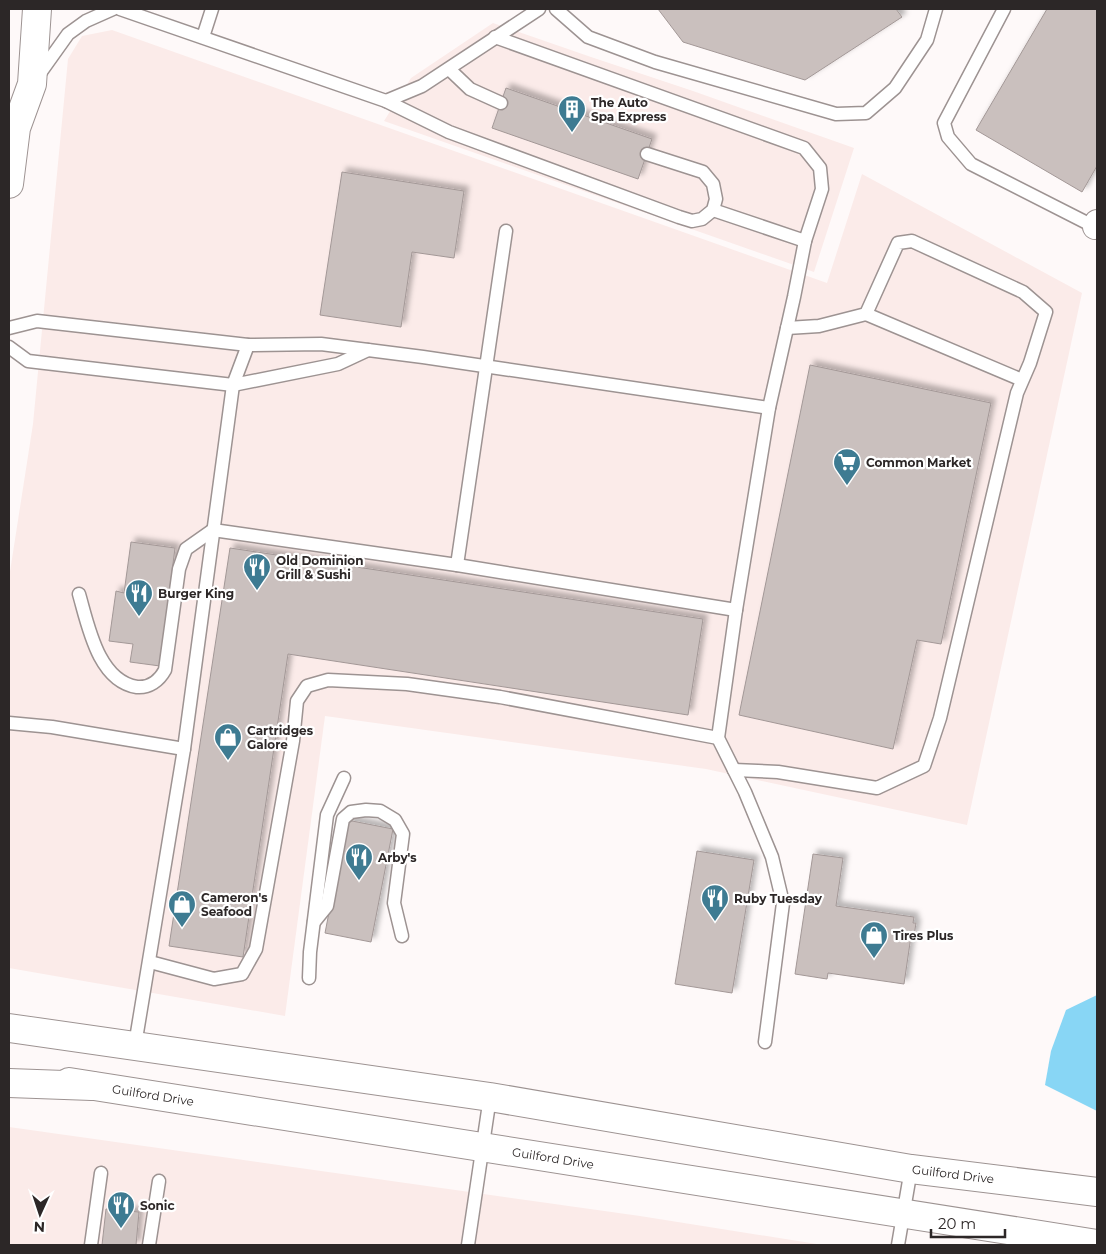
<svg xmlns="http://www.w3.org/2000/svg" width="1106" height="1254" viewBox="0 0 1106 1254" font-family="Montserrat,sans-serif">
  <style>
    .built { fill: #fbebe9 }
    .water { fill: #88d6f5 }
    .building { fill: #cac0be; stroke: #a39897; filter: url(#shadow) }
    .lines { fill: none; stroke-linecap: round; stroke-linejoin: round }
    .lane-casing { stroke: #9d9392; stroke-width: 15 }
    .street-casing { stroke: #9d9392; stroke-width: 26 }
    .secondary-casing { stroke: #9d9392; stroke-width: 30 }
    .primary-casing { stroke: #9d9392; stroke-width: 30 }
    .lane { stroke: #fff; stroke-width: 12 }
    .street { stroke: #fff; stroke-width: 24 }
    .secondary { stroke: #fff; stroke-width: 28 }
    .primary { stroke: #fff; stroke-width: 28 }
    .labels { text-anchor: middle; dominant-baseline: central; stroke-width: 4.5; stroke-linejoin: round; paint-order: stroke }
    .poi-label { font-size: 12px; font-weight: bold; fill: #2c2727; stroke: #fff; text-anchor: start }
    .street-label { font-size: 12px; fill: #2c2727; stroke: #fff }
  </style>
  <defs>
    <filter id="shadow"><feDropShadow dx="4.5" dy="-4.5" stdDeviation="2.5" flood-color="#0004"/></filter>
  </defs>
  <rect width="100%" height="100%" fill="#fef9f9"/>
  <g class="built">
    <path d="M493 23 591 57 693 91 854 148 814 272 384 121 411 78Z"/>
    <path d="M112 30 827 283 862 174 1082 293 967 825 706 769 325 716 285 1016 9 968V578L33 424 68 59 82 36Z"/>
    <path d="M9 1127 640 1216 823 1245H9Z"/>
  </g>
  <path class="water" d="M1097 995V1111L1045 1085 1051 1051 1066 1010Z"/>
  <g class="building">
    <path d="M658 9H896L902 17 805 80 683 42Z"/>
    <path d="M1047 9H1097V166L1082 192 976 130Z"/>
    <path d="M506 88 652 139 638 179 492 128Z"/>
    <path d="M342 172 464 191 454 258 412 252 401 327 320 315Z"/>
    <path d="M810 365 991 403 941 644 917 640 893 749 739 715Z"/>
    <path d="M131 542 175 548 160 666 130 662 133 644 109 641 116 591 124 593Z"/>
    <path d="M230 548 703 619 688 715 288 654 243 957 169 946Z"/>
    <path d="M347 820 393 829 371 942 325 933Z"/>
    <path d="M697 851 754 860 732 993 675 984Z"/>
    <path d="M813 854 843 858 836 906 914 917 913 923H916L914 936H911L904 984 828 973 827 979 795 974Z"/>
    <path d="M106 1209 139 1212 136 1245H102Z"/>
  </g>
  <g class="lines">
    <g class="lane-casing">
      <g id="lane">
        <path d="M120 9 386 101 449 132 679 217 692 221 702 219 713 210 716 199 713 184 703 172 647 154"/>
        <path d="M556 9 588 37 655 62 836 114 866 113 895 88 927 40 936 9"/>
        <path d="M1004 9 944 123 948 137 971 164 1095 227"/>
        <path d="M203 37 212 9"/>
        <path d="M495 37 804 148 820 168 822 189 805 241 794 297 769 408 736 610 718 738 745 792 772 857 783 903 765 1042"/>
        <path d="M449 69 470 89 501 103"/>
        <path d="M38 76 68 34 86 21 113 9"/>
        <path d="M386 101 422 86 539 9"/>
        <path d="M713 210 805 241"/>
        <path d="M866 314 1022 380"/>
        <path d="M9 328 37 321 248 345 321 344 423 357 769 408"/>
        <path d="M9 347 28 361 233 385 338 364 368 350"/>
        <path d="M457 565 506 231"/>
        <path d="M79 594C88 625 98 681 137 687 149 688 159 681 165 670L179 569 186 549 213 530 457 565 736 610"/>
        <path d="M9 723 52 727 184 749"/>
        <path d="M734 770 778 772 877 788 924 766 940 718 1017 393 1030 363 1046 312 1023 292 912 241 898 243 866 314 819 326 787 328"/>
        <path d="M314 922 327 906 343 819 351 812 366 810 380 811 395 820 403 834 394 903 402 936"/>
        <path d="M150 962 214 979 242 974 256 949 293 741 297 701 307 686 328 680 407 684 500 697 718 738"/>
        <path d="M309 978 310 952 327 815 344 778"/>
        <path d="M135 1045 184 749 233 385 248 345"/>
        <path d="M91 1245 101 1173"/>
        <path d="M149 1245 159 1181"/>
        <path d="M468 1245 490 1097"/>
        <path d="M898 1245 911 1169"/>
      </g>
    </g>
    <g class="street-casing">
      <path id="street" d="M1095 227 1097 222"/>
    </g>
    <g class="secondary-casing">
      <g id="secondary">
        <path d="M9 1028 490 1097 911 1169 1097 1192"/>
        <path d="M69 1082 1097 1244"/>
      </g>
    </g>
    <g class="primary-casing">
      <g id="primary">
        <path d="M9 184 16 128 32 84 37 9"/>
        <path d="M9 1083 92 1086"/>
      </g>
    </g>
    <use href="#lane" class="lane"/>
    <use href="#street" class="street"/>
    <use href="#secondary" class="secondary"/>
    <use href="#primary" class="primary"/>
  </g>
  <defs>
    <g id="building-pin" transform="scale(1.4375)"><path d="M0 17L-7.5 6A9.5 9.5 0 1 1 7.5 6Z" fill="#3e7b92" stroke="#fff"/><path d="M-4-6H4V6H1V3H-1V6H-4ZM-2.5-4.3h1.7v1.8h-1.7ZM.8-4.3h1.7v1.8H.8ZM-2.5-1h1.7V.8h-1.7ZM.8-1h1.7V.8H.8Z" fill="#fff"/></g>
    <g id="supermarket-pin" transform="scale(1.4375)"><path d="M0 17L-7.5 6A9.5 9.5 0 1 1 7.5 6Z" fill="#3e7b92" stroke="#fff"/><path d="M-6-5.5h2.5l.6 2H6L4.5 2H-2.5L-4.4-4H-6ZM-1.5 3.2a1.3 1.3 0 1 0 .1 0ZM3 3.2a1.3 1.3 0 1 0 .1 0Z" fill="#fff"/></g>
    <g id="restaurant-pin" transform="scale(1.4375)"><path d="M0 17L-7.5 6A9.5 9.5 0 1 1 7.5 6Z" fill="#3e7b92" stroke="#fff"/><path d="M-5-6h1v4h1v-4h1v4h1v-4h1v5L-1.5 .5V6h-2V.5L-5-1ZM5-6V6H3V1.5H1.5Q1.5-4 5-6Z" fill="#fff"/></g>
    <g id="shop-pin" transform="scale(1.4375)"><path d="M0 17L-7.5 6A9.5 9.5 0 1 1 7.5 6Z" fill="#3e7b92" stroke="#fff"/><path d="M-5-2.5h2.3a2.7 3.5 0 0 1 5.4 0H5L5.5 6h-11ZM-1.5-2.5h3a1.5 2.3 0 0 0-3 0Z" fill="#fff"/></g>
  </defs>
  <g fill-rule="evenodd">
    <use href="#building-pin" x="572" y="109"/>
    <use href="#supermarket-pin" x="847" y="462"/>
    <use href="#restaurant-pin" x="257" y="567"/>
    <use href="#restaurant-pin" x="139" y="593"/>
    <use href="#shop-pin" x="228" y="737"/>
    <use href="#restaurant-pin" x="359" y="857"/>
    <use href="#restaurant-pin" x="715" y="898"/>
    <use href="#shop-pin" x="182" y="904"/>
    <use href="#shop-pin" x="874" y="935"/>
    <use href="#restaurant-pin" x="121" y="1205"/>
  </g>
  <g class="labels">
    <g class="poi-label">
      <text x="591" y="102">The Auto<tspan x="591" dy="14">Spa Express</tspan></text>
      <text x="866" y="462">Common Market</text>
      <text x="276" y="560">Old Dominion<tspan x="276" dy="14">Grill &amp; Sushi</tspan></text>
      <text x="158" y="593">Burger King</text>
      <text x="247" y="730">Cartridges<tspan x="247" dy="14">Galore</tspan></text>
      <text x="378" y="857">Arby's</text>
      <text x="201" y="897">Cameron's<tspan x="201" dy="14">Seafood</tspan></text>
      <text x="734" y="898">Ruby Tuesday</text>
      <text x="893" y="935">Tires Plus</text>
      <text x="140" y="1205">Sonic</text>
    </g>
    <g class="street-label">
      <text transform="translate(153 1095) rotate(9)">Guilford Drive</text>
      <text transform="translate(553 1158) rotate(9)">Guilford Drive</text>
      <text transform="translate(953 1174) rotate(7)">Guilford Drive</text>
    </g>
  </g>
  <rect width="1106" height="1254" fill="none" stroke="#2c2727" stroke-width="20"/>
  <g transform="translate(40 1214) rotate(183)" stroke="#ffffff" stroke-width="4" paint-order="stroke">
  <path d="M0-4L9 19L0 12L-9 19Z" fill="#2c2727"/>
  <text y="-8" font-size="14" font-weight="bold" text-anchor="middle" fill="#2c2727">N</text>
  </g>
  <path d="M931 1229v8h74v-8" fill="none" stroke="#2c2727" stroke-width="2.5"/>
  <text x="938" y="1229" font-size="15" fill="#2c2727" stroke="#ffffff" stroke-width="4" paint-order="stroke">20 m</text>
</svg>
